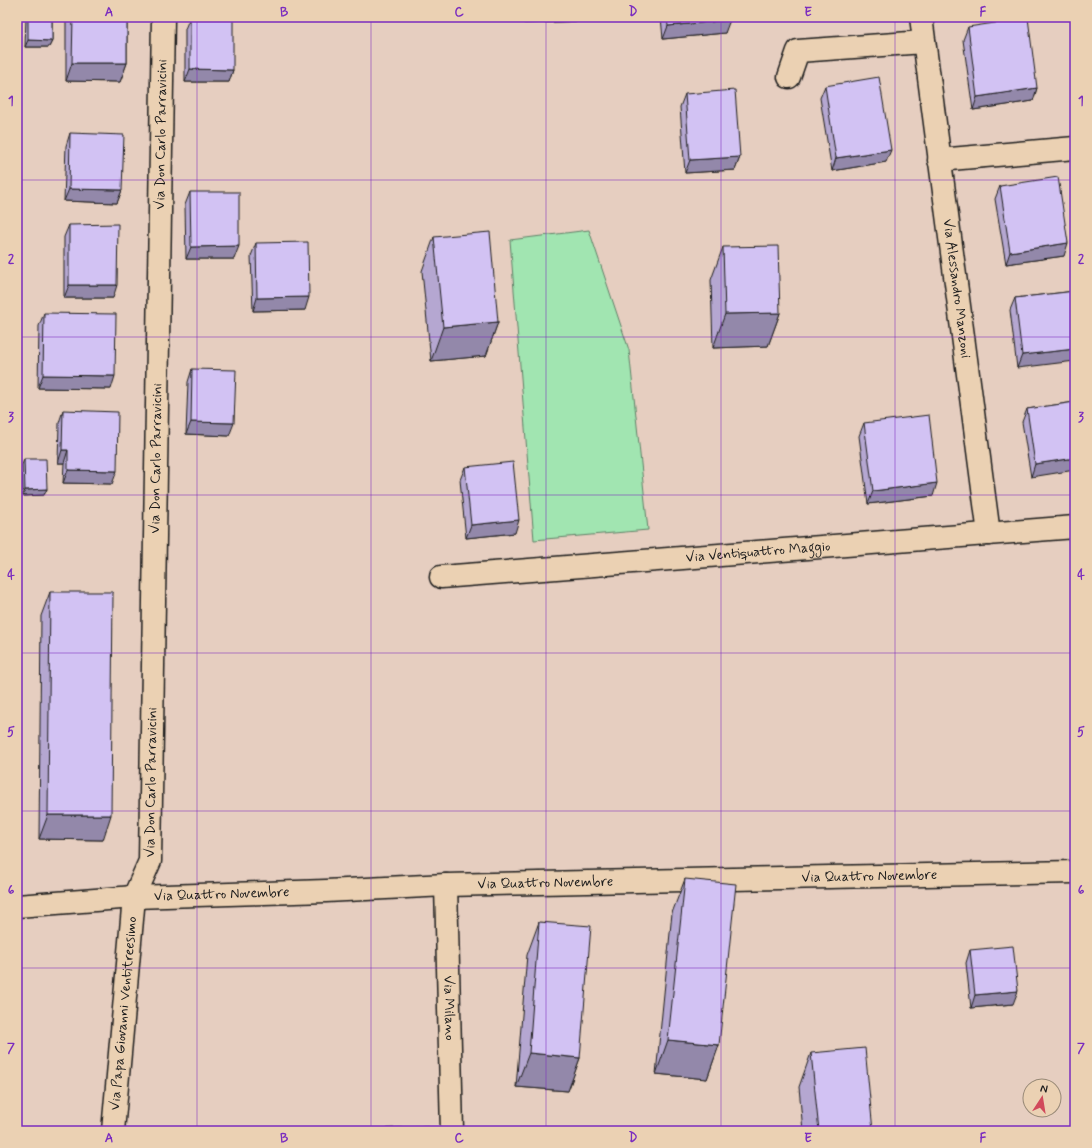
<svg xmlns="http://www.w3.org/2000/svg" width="1092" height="1148" viewBox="0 0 1092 1148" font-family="Mynerve,sans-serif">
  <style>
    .green { fill: #a1e5b1; stroke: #5e8066 }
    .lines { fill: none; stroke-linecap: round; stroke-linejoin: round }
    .minor-casing { stroke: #1c1c1c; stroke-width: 25 }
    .minor { stroke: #ebd1b3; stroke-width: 22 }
    .wall { fill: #b5a7d1; stroke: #1c1c1c }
    .shaded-wall { fill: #9388aa; stroke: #1c1c1c }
    .building { fill: #d2c2f3; stroke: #1c1c1c }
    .grid { fill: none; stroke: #7b2cbf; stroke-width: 1; stroke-opacity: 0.55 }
    .labels { text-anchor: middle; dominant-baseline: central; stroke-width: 3.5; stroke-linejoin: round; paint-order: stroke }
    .street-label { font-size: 14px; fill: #1c1c1c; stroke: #ebd1b3 }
    .neatline { fill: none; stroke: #7b2cbf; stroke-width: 1.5 }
    .grid-label { font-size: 13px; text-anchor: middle; font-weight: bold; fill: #7b2cbf }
  </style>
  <rect width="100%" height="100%" fill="#e6cec0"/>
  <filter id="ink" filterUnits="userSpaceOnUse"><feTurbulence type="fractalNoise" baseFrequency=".025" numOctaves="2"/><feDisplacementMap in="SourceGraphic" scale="8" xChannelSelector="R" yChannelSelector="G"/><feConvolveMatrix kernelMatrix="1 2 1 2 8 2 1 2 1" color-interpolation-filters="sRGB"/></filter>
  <g filter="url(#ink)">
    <path class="green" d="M589 230 629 350 648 530 534 540 510 240Z"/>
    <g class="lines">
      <g class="minor-casing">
        <g id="minor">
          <path id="s1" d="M921 17 989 534"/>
          <path d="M789 77 798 51 924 42"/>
          <path d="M939 160 1075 148"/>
          <path id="s2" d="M441 577 1075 527"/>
          <path id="s3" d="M446 885 452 1131"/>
          <path id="s4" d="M17 906 134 897 326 891 446 885 1075 872"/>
          <path id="s5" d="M113 1131 134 897 150 861 163 17"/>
        </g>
      </g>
      <use href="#minor" class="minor"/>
    </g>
    <g class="wall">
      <path d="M26 17H52V41L49 47H25Z"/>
      <path d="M66 17H127V63L120 82 66 81Z"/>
      <path d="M190 17 233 70 229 82H185V29Z"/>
      <path d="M524 17H587L585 21 524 23Z"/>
      <path d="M661 17H729L725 33 663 39Z"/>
      <path d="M968 27 1037 88 1033 101 973 110 963 40Z"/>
      <path d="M825 86 886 162 832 171 820 98Z"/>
      <path d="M685 94 740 157 735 170 685 173 680 107Z"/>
      <path d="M70 133 122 190 117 203 64 201 66 146Z"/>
      <path d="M1000 186 1064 256 1006 264 995 199Z"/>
      <path d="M190 192 234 259H186L185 205Z"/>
      <path d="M69 225 113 298H64V237Z"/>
      <path d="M434 237 498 322 486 356 431 361 422 271Z"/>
      <path d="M256 243 305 310 253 311 251 256Z"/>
      <path d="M723 247 780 313 768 346 713 348 711 280Z"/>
      <path d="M1075 291 1017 368 1010 310 1015 298Z"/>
      <path d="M44 313 111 389 38 388 39 326Z"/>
      <path d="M192 369 229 436 186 434 188 382Z"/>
      <path d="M1075 402 1031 477 1022 422 1027 409Z"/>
      <path d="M63 410 112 484 63 483 64 463H58L59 423Z"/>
      <path d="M864 423 933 496 868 504 859 436Z"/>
      <path d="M24 459 47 489 44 495 23 496 22 465Z"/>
      <path d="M465 467 515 533 466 538 460 480Z"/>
      <path d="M50 592 103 840 39 839 41 616Z"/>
      <path d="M685 879 719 1045 707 1079 656 1074 672 913Z"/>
      <path d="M539 922 580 1058 568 1091 516 1087 527 955Z"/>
      <path d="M970 950 1013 1004 971 1008 966 963Z"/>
      <path d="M811 1053 873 1131H803L799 1087Z"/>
    </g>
    <g class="shaded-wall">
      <path d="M526 17H587L585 21 524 23Z"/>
      <path d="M730 20 725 33 663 39 668 26Z"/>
      <path d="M28 40 52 41 49 47H25Z"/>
      <path d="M72 63H127L120 82 66 81Z"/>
      <path d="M190 69 233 70 229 82H185Z"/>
      <path d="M1037 88 1033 101 973 110 977 97Z"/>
      <path d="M891 150 886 162 832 171 836 158Z"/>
      <path d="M740 157 735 170 685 173 690 160Z"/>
      <path d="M69 189 122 190 117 203 64 201Z"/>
      <path d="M1068 243 1064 256 1006 264 1010 252Z"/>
      <path d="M239 246 234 259H186L191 247Z"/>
      <path d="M69 285H117L113 298H64Z"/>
      <path d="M309 297 305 310 253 311 257 298Z"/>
      <path d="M780 313 768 346 713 348 725 314Z"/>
      <path d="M498 322 486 356 431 361 443 327Z"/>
      <path d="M1075 349V361L1017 368 1022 355Z"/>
      <path d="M43 375 115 376 111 389 38 388Z"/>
      <path d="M191 422 234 423 229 436 186 434Z"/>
      <path d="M62 450H68L64 463H58Z"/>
      <path d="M1075 458V470L1031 477 1035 464Z"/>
      <path d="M68 470 117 471 112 484 63 483Z"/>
      <path d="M937 483 933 496 868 504 873 491Z"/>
      <path d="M47 489 44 495 23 496 25 490Z"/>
      <path d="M519 520 515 533 466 538 471 525Z"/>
      <path d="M48 815H111L103 840 39 839Z"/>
      <path d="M1018 991 1013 1004 971 1008 975 995Z"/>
      <path d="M668 1040 719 1045 707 1079 656 1074Z"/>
      <path d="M529 1053 580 1058 568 1091 516 1087Z"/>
    </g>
    <g class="building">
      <path d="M28 17H52V41L28 40Z"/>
      <path d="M73 17H127V63H72Z"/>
      <path d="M190 17H233V70L190 69Z"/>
      <path d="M667 17H729L730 20 668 26Z"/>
      <path d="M1028 18 1037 88 977 97 968 27Z"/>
      <path d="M879 77 891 150 836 158 825 86Z"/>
      <path d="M735 90 740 157 690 160 685 94Z"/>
      <path d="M70 133 124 135 122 190 69 189Z"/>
      <path d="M1058 177 1068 243 1010 252 1000 186Z"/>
      <path d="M190 192H239V246L191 247Z"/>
      <path d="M118 224 117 285H69V225Z"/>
      <path d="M490 232 498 322 443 327 434 237Z"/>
      <path d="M308 242 309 297 257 298 256 243Z"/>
      <path d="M778 246 780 313 725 314 723 247Z"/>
      <path d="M1075 291V349L1022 355 1015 298Z"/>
      <path d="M44 313 116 314 115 376 43 375Z"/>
      <path d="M192 369 236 370 234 423 191 422Z"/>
      <path d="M1075 402V458L1035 464 1027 409Z"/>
      <path d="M63 410 118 412 117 471 68 470V450H62Z"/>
      <path d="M929 415 937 483 873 491 864 423Z"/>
      <path d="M24 459H46L47 489 25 490Z"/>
      <path d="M513 462 519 520 471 525 465 467Z"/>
      <path d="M50 592H113L111 815H48Z"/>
      <path d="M685 879 736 884 719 1045 668 1040Z"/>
      <path d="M539 922 591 926 580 1058 529 1053Z"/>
      <path d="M1013 946 1018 991 975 995 970 950Z"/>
      <path d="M865 1048 873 1131H819L811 1053Z"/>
      <path d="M428 1127V1131H373V1129Z"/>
    </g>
  </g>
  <path class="grid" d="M197 17V1131M371 17V1131M546 17V1131M721 17V1131M895 17V1131M17 180H1075M17 337H1075M17 495H1075M17 653H1075M17 811H1075M17 968H1075"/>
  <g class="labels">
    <g class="street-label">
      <text stroke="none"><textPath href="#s5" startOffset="1001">Via Don Carlo Parravicini</textPath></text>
      <text stroke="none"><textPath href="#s1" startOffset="274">Via Alessandro Manzoni</textPath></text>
      <text stroke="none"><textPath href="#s5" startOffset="677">Via Don Carlo Parravicini</textPath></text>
      <text stroke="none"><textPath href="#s2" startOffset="318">Via Ventiquattro Maggio</textPath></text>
      <text stroke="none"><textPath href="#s5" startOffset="353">Via Don Carlo Parravicini</textPath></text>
      <text stroke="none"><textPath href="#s4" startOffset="853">Via Quattro Novembre</textPath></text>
      <text stroke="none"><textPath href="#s4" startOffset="529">Via Quattro Novembre</textPath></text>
      <text stroke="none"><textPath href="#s4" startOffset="205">Via Quattro Novembre</textPath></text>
      <text stroke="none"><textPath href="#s3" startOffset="123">Via Milano</textPath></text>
      <text stroke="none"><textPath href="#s5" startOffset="118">Via Papa Giovanni Ventitreesimo</textPath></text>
    </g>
  </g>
  <rect width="1092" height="1148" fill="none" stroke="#ebd1b3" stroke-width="44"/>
  <g transform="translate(1042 1098) rotate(12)"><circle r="19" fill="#ebd1b3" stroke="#988977"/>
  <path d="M0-3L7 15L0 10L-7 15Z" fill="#d1495b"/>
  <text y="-6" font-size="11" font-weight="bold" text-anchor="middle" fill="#1c1c1c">N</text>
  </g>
  <rect x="22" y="22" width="1048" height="1104" class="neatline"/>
  <g class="grid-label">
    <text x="109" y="16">A</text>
    <text x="284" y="16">B</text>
    <text x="459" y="16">C</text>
    <text x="633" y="16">D</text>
    <text x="808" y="16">E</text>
    <text x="983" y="16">F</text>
    <text x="11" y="105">1</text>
    <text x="1081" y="105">1</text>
    <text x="11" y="263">2</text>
    <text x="1081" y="263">2</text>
    <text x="11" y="421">3</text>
    <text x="1081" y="421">3</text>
    <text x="11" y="579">4</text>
    <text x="1081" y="579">4</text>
    <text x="11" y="736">5</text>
    <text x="1081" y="736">5</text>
    <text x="11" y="894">6</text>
    <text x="1081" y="894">6</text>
    <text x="11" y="1052">7</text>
    <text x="1081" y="1052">7</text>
    <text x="109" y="1142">A</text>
    <text x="284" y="1142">B</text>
    <text x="459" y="1142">C</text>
    <text x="633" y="1142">D</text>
    <text x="808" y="1142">E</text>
    <text x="983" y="1142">F</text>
  </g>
</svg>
